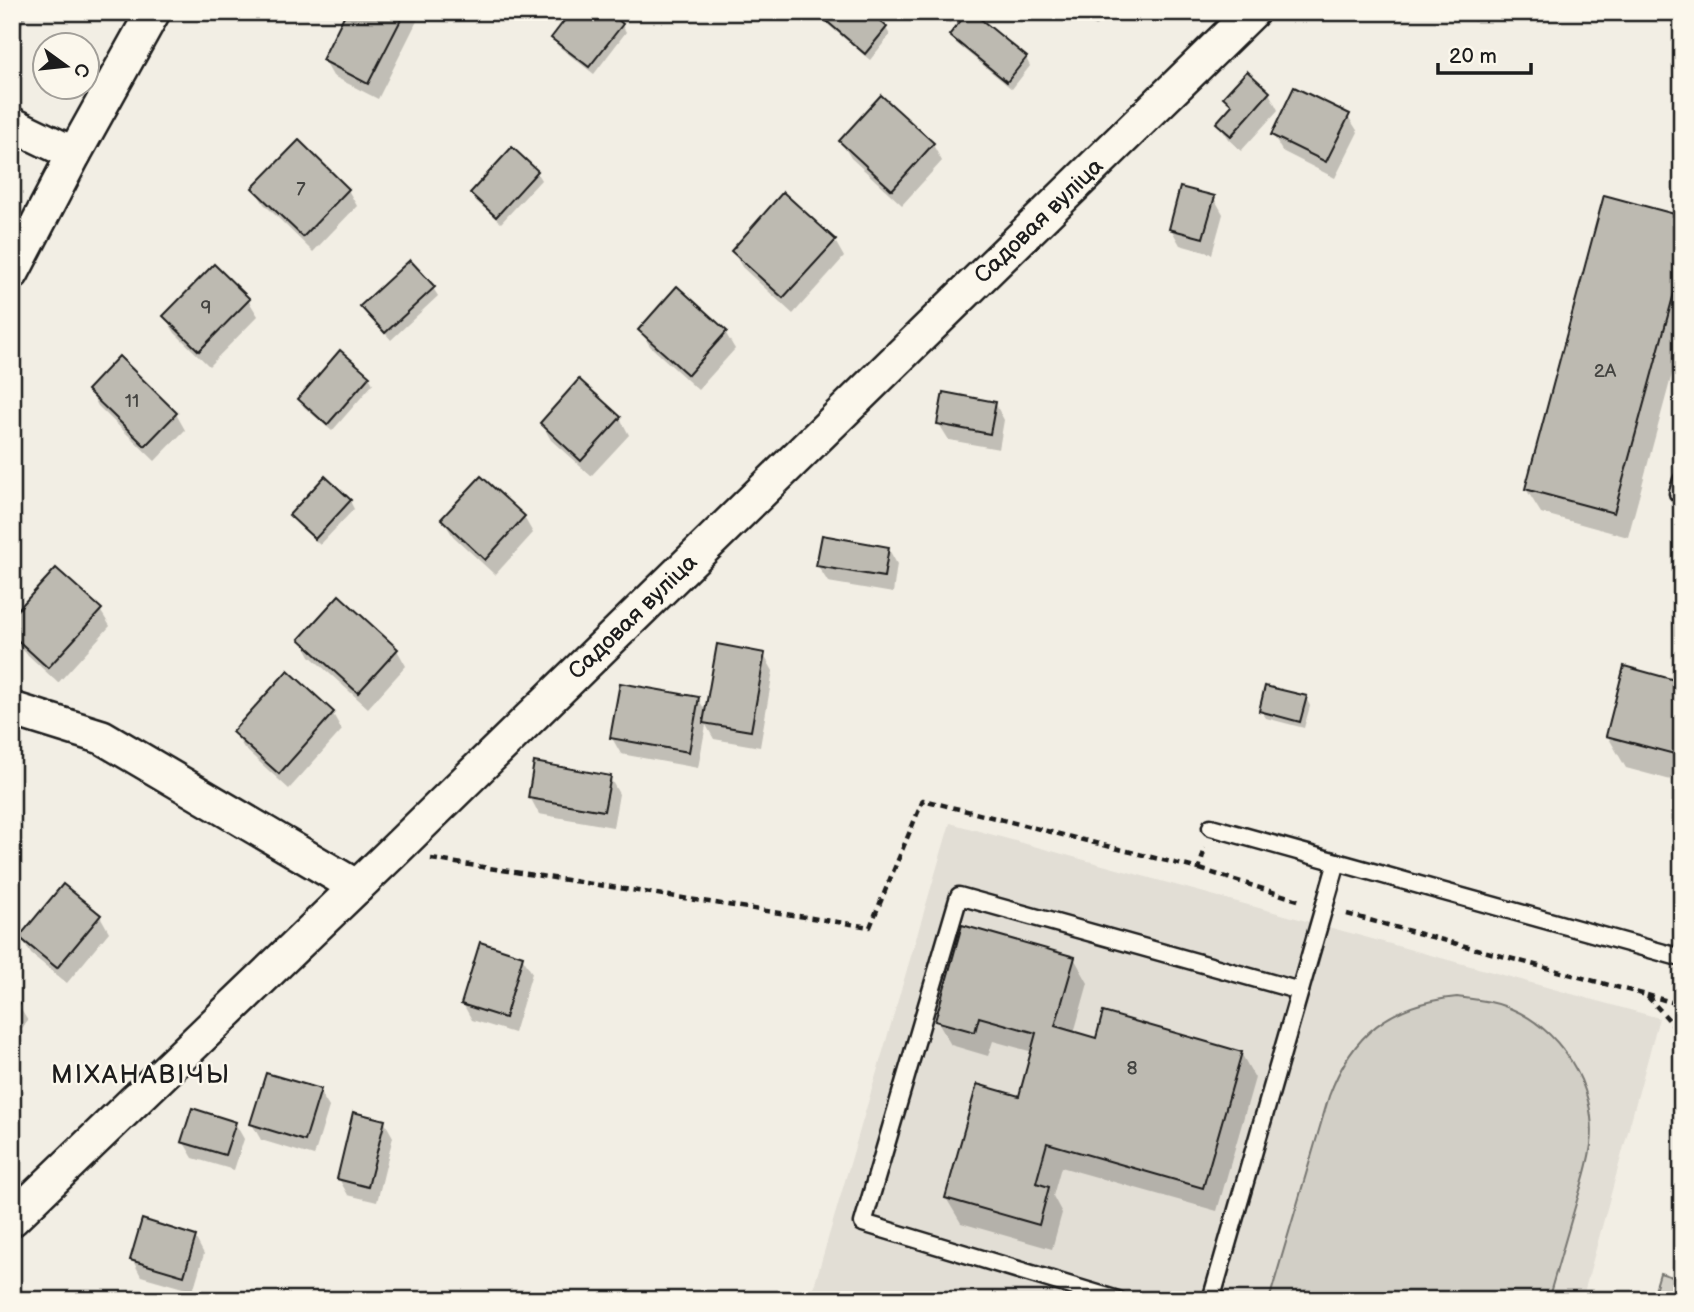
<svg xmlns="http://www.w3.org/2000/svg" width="1694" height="1312" viewBox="0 0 1694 1312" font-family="'Balsamiq Sans',sans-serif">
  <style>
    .built { fill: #e2ded5 }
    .green { fill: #d2cfc6; stroke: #777671; stroke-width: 2 }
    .shadow { fill: #0003 }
    .building { fill: #bdbab1; stroke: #1c1c1c; stroke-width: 2 }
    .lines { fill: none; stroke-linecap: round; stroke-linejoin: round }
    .lane-casing { stroke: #1c1c1c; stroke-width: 21 }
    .street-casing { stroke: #1c1c1c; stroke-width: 38 }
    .path { stroke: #1c1c1c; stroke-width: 4.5; stroke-dasharray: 7 5; stroke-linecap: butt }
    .lane { stroke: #fbf7ec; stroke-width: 16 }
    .street { stroke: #fbf7ec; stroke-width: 33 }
    .labels { text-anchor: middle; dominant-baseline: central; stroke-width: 5; stroke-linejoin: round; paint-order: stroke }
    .number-label { font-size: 19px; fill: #444441 }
    .street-label { font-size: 23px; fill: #1c1c1c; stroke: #fbf7ec }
    .quarter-label { font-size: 26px; letter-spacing: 2px; fill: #1c1c1c; stroke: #fbf7ec }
  </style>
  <rect width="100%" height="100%" fill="#f2eee4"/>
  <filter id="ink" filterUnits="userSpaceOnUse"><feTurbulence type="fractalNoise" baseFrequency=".0143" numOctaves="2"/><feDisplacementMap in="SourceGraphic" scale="14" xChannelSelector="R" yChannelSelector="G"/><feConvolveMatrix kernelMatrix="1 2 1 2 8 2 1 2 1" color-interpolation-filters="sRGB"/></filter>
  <g filter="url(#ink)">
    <path class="built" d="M950 823 1659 1018 1582 1300H810Z"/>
    <g class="green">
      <path d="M1457 997C1473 999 1489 1000 1504 1006 1559 1025 1598 1086 1591 1145 1588 1166 1581 1187 1575 1207 1566 1238 1557 1269 1548 1300H1269L1329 1096C1352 1034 1390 1004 1457 997Z"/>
      <path d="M1660 1273 1682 1280V1300H1652Z"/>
    </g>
    <g class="shadow">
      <path d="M12 12H28L12 45Z"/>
      <path d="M348 12H417L419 17 378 99 333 76 324 60Z"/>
      <path d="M813 12H867L886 28 890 35 870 60Z"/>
      <path d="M931 12H956L950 23Z"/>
      <path d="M1070 12H1104L1096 26Z"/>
      <path d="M1454 12H1479L1475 22Z"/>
      <path d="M622 25 626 32 594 74 558 46 553 38Z"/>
      <path d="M952 35 1026 58 1030 66 1012 89 956 43Z"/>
      <path d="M1247 73 1269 93 1278 110 1241 151 1228 139 1218 123 1232 108 1225 97Z"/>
      <path d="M881 98 933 145 942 161 902 205 851 158 841 142Z"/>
      <path d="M1348 116 1358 132 1335 178 1282 151 1273 135Z"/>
      <path d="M536 172 541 180 501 223 476 201 472 193Z"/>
      <path d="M254 188 348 190 357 206 313 252 264 204Z"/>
      <path d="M1214 198 1223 214 1212 254 1180 245 1171 229Z"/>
      <path d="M1682 218V337L1628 537 1541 513 1526 489Z"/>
      <path d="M835 241 844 257 793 314 742 267 733 251Z"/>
      <path d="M433 288 438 296 391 340 362 306Z"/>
      <path d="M248 300 258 316 209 366 175 333 165 317Z"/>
      <path d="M640 330 725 332 735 349 698 390 650 346Z"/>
      <path d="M369 377 373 384 332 431 304 407 300 399Z"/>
      <path d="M89 390 176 414 185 430 155 461 98 406Z"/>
      <path d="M995 403 1004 420 999 449 949 440 939 424Z"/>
      <path d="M620 418 629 435 591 476 551 440 542 424Z"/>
      <path d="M350 501 354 509 320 545 296 523 291 515Z"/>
      <path d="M524 517 533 533 495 575 453 536 443 520Z"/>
      <path d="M888 548 897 564 893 593 828 582 818 566Z"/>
      <path d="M100 610 110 626 58 683 12 640V619Z"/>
      <path d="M301 639 397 650 406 666 368 708 310 656Z"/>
      <path d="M764 655 773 671 760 747 714 739 706 725 698 768 621 754 612 738 698 698 706 712Z"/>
      <path d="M288 673 333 714 342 730 289 789 244 748 234 732Z"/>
      <path d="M1682 684V783L1626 768 1607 735Z"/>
      <path d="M1306 698 1310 706 1304 728 1266 718 1261 711Z"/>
      <path d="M610 778 619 794 613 827 539 814 530 797Z"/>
      <path d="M100 916 109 932 67 983 31 954 21 937Z"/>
      <path d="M522 957 532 973 514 1033 472 1020 463 1004Z"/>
      <path d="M1074 958 1088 983 1074 1033 1097 1040 1241 1053 1255 1078 1217 1211 1061 1167 1053 1196 1062 1213 1052 1249 961 1223 946 1198 1020 1098 1033 1052 993 1041 988 1056 951 1045 937 1021Z"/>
      <path d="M12 1000 18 1005 28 1021 12 1040Z"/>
      <path d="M319 1091 329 1107 314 1156 261 1140 252 1124Z"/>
      <path d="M384 1121 393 1137 377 1202 348 1195 339 1179Z"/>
      <path d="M235 1123 244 1139 234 1170 193 1158 183 1141Z"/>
      <path d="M195 1237 204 1254 193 1291 141 1276 132 1259Z"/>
    </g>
    <g class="building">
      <path d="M346 12H405L368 84 322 60Z"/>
      <path d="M571 12H609L623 24 589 67 551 38Z"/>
      <path d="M816 12H870L887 27 865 54Z"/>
      <path d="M968 12H972L1027 57 1007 82 949 35Z"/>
      <path d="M1247 71 1270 92 1231 136 1216 123 1232 105 1223 97Z"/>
      <path d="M1294 87 1350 114 1326 162 1271 135Z"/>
      <path d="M881 95 934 143 892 190 839 141Z"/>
      <path d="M299 140 349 189 303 237 252 188Z"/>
      <path d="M512 147 538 171 496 217 470 193Z"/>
      <path d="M1180 187 1215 196 1203 238 1169 229Z"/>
      <path d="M783 192 836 240 783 298 731 251Z"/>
      <path d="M1604 195 1682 216V264L1614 513 1525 489Z"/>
      <path d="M410 260 435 287 385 333 360 306Z"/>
      <path d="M214 264 250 299 199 351 163 316Z"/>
      <path d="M677 286 727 331 688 375 638 330Z"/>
      <path d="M340 350 370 376 327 425 298 399Z"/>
      <path d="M119 356 177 413 145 446 87 390Z"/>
      <path d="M579 379 621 417 581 461 540 423Z"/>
      <path d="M943 392 996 402 990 434 937 424Z"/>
      <path d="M325 476 351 500 315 539 289 515Z"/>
      <path d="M481 476 525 516 485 560 441 519Z"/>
      <path d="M822 535 889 547 884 577 816 566Z"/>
      <path d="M56 568 102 609 48 668 12 635V616Z"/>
      <path d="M339 595 398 649 358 693 299 639Z"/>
      <path d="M717 644 765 653 751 731 703 723Z"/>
      <path d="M1624 666 1682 682V756L1606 736Z"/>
      <path d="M288 670 334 712 279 774 232 732Z"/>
      <path d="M620 683 699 697 689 752 610 738Z"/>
      <path d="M1265 686 1307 696 1300 722 1259 711Z"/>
      <path d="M534 762 611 776 604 811 528 798Z"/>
      <path d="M63 884 101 915 57 968 19 937Z"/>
      <path d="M962 925 1075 957 1055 1026 1096 1038 1103 1012 1242 1052 1203 1188 1047 1143 1036 1183 1049 1187 1039 1225 945 1198 977 1084 1019 1096 1036 1033 979 1017 975 1032 935 1021Z"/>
      <path d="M480 942 523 956 505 1018 461 1004Z"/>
      <path d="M12 998 20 1004 12 1012Z"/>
      <path d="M266 1073 321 1089 305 1141 250 1124Z"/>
      <path d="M192 1108 236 1122 225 1155 181 1142Z"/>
      <path d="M353 1112 385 1120 368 1187 337 1179Z"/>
      <path d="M142 1219 196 1236 184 1276 130 1260Z"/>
    </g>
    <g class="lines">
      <g class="lane-casing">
        <g id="lane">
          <path d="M1678 493 1682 480"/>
          <path d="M1211 827 1682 958"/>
          <path d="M1118 1300 863 1223 959 896 1300 991"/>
          <path d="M1211 1300 1337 862"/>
        </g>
      </g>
      <g class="street-casing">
        <g id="street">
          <path d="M12 124 74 154"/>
          <path d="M12 273 74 154 153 12"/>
          <path d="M12 709 102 737 357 887"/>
          <path d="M12 1219 392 853 1252 12"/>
        </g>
      </g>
      <g class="path">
        <path d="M431 859 870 927 923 800 1199 869 1205 848"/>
        <path d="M1200 869 1301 901"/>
        <path d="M1347 914 1646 995 1682 1034"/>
        <path d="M1647 995 1682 1005"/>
      </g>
      <use href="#lane" class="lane"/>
      <use href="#street" class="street"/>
    </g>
  </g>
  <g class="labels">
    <g class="number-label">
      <text x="301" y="189">7</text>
      <text x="206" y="308">9</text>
      <text x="1605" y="371">2А</text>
      <text x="132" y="401">11</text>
      <text x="1132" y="1068">8</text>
    </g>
    <g class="street-label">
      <text transform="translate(1039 221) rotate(-44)">Садовая вуліца</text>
      <text transform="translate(633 617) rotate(-44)">Садовая вуліца</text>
    </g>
    <g class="quarter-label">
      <text x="141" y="1075">МІХАНАВІЧЫ</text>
    </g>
  </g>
  <rect width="1694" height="1312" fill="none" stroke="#fbf7ec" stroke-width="42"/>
  <rect x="21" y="21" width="1652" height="1270" fill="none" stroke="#1c1c1c" stroke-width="2.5" filter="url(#ink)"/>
  <g transform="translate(66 66) rotate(105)"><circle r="33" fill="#fbf7ec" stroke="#a29f99" stroke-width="2"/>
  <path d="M0-5L12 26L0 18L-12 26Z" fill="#1c1c1c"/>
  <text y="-10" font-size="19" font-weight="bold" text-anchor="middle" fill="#1c1c1c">С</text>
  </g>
  <path d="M1438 63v10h93v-10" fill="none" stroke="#1c1c1c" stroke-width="3.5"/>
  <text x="1449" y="63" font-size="21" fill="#1c1c1c" stroke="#fbf7ec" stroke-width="5" paint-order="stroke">20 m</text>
</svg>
